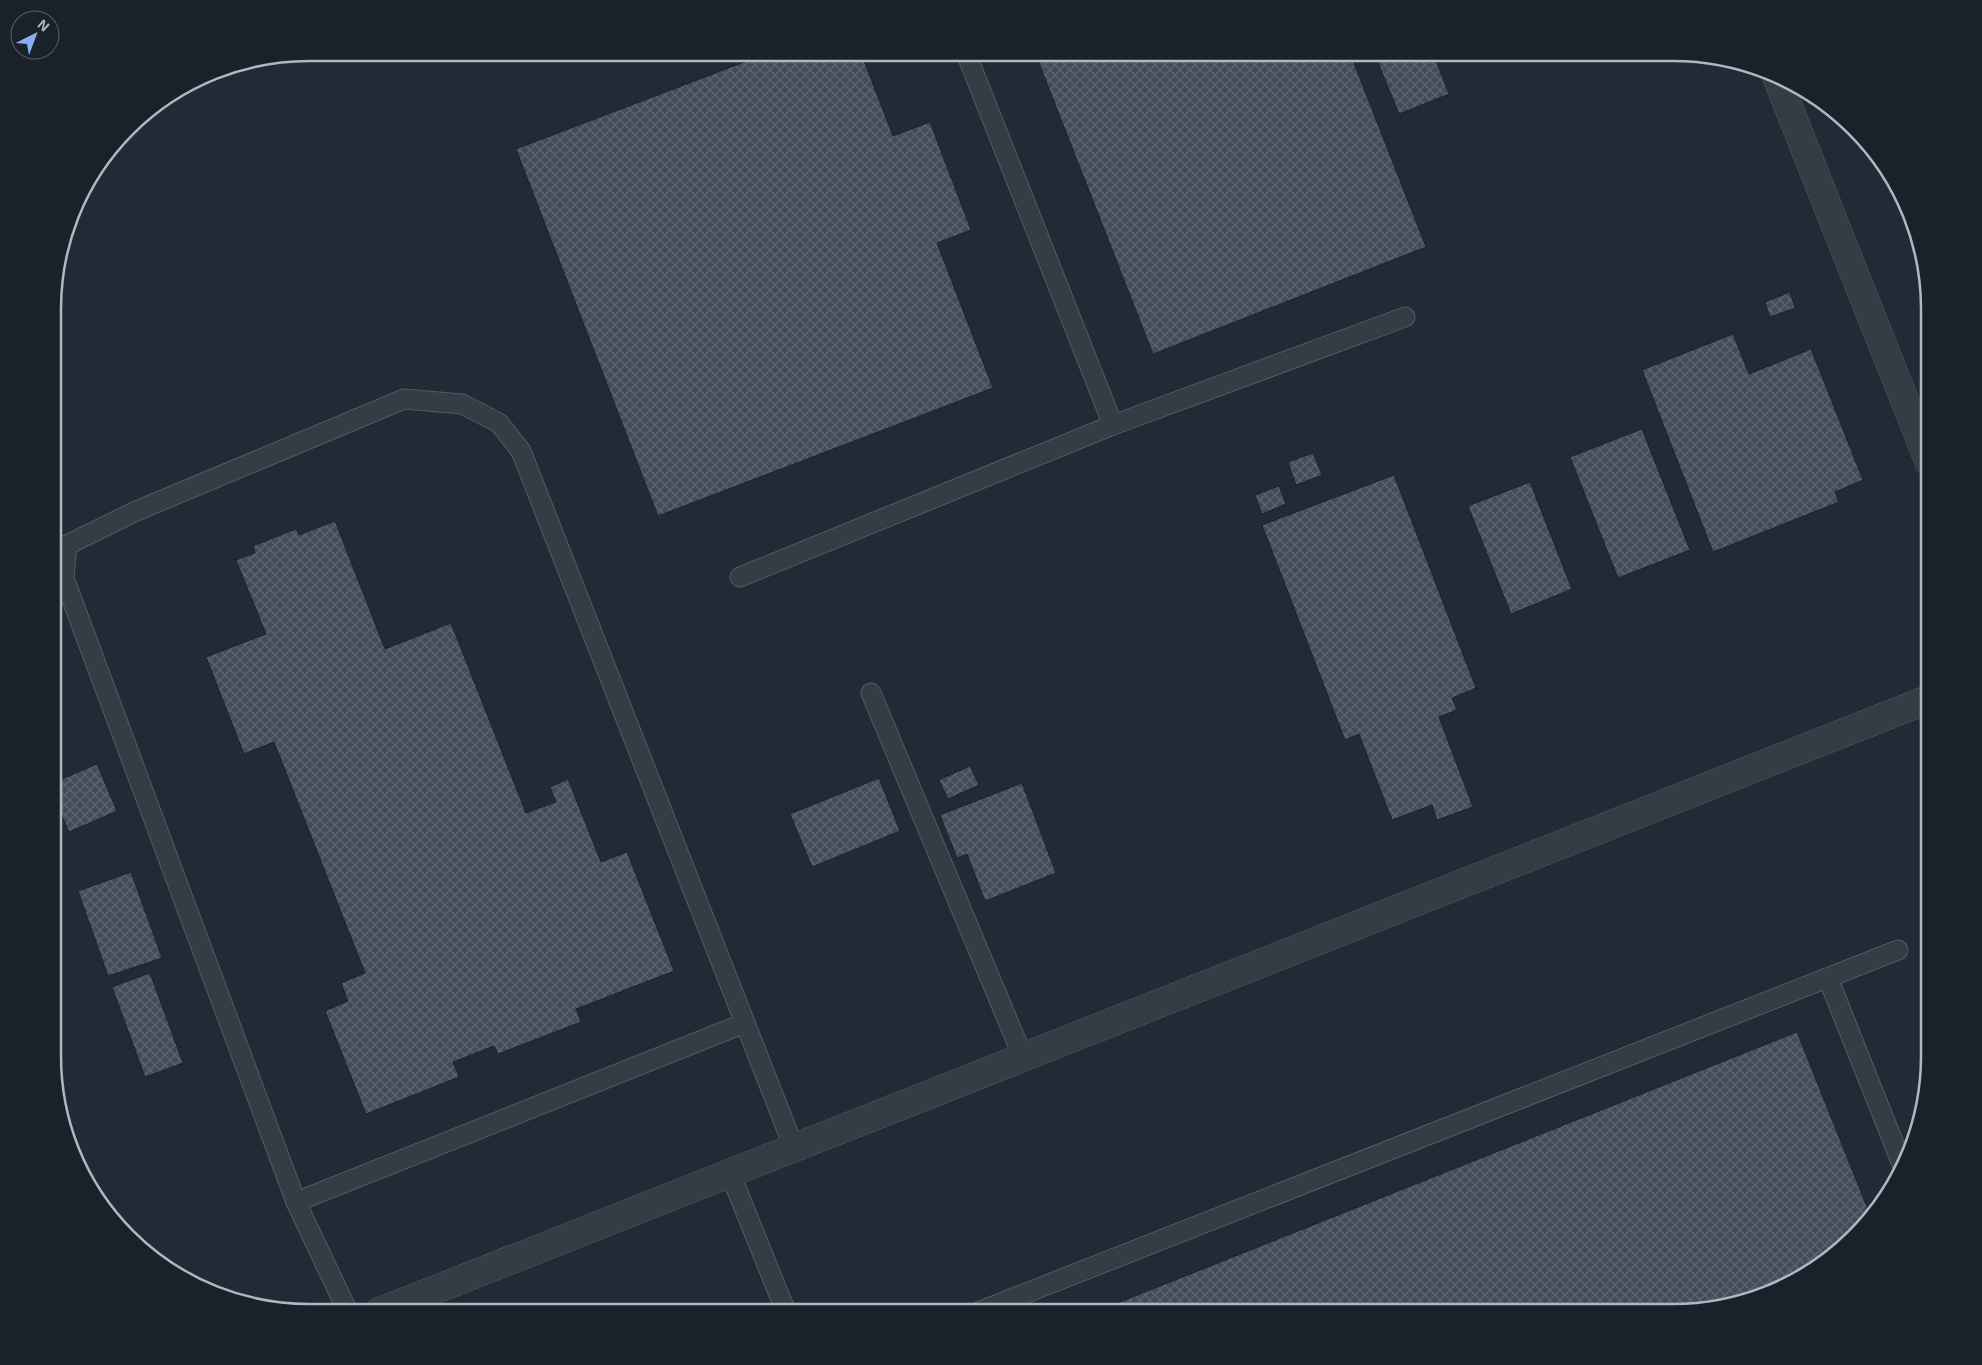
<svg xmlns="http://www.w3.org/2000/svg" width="1982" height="1365" viewBox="0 0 1982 1365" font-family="'Exo 2',sans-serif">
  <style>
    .building { fill: url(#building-cross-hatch); stroke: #1c232d }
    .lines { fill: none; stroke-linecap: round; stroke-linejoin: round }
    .service-casing { stroke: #525a64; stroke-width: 21 }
    .tertiary-casing { stroke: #525a64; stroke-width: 29 }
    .service { stroke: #353c46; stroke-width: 19 }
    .tertiary { stroke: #353c46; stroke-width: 28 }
    .rim { fill: none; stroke: #afb7c3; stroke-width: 2.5 }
  </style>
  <defs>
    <pattern id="building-cross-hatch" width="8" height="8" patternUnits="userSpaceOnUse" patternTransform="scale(1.25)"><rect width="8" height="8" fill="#434d5a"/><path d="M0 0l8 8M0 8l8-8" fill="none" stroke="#5c6470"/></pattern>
  </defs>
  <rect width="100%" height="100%" fill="#222a35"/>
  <g class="building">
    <path d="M768 53H861L893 136 930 122 971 230 937 243 993 388 658 516 516 149Z"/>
    <path d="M1035 53H1350L1426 247 1153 354Z"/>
    <path d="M1374 53H1433L1449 94 1399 114Z"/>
    <path d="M1790 292 1795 308 1770 317 1765 302Z"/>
    <path d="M1733 334 1749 374 1811 349 1863 480 1835 492 1839 502 1713 552 1642 370Z"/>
    <path d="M1642 429 1690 550 1618 578 1570 457Z"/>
    <path d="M1313 453 1322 475 1296 485 1288 462Z"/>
    <path d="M1394 475 1476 688 1452 698 1457 710 1439 717 1473 807 1437 820 1432 805 1392 820 1359 734 1345 740 1262 525Z"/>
    <path d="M1530 482 1572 589 1511 614 1468 506Z"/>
    <path d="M1279 486 1286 504 1262 514 1255 495Z"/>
    <path d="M335 521 385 649 451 623 526 813 556 802 550 787 568 779 601 862 627 852 674 971 576 1009 581 1022 498 1054 494 1046 453 1062 459 1077 366 1114 325 1011 348 1001 341 983 365 973 274 742 244 754 206 657 266 634 236 560 255 553 253 546 296 529 299 535Z"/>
    <path d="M97 764 117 811 69 832 55 800V782Z"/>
    <path d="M970 766 979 785 948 799 939 780Z"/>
    <path d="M879 778 900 831 812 867 790 814Z"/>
    <path d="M1022 783 1056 873 985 901 967 854 957 858 940 815Z"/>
    <path d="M131 872 162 958 108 976 78 891Z"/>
    <path d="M150 973 183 1063 145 1077 112 987Z"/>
    <path d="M1797 1032 1871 1217 1842 1249 1786 1286 1739 1304 1673 1312H1095Z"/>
  </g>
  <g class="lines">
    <g class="service-casing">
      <g id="service">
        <path d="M966 53 1113 425 1405 317"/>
        <path d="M740 577 1113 425"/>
        <path d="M871 693 1023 1057"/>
        <path d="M1828 978 1902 1164"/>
        <path d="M730 1173 786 1312"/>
        <path d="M296 1202 745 1023"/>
        <path d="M348 1312 296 1202 64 578 67 545 134 512 404 399 462 404 499 423 521 451 794 1148"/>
        <path d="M978 1312 1898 950"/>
      </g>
    </g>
    <g class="tertiary-casing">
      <g id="tertiary">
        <path d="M1777 78 1929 462"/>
        <path d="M379 1312 1929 699"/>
      </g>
    </g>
    <use href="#service" class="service"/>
    <use href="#tertiary" class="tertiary"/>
  </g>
  <path d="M0 0H1982V1365H0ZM309 61H1673A248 248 0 0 1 1921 309V1056A248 248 0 0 1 1673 1304H309A248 248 0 0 1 61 1056V309A248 248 0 0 1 309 61Z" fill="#1a212b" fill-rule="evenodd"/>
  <path class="rim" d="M309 61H1673A248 248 0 0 1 1921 309V1056A248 248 0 0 1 1673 1304H309A248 248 0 0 1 61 1056V309A248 248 0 0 1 309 61Z"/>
  <g transform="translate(35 35) rotate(42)"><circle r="24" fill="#1a212b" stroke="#565d68"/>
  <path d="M0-4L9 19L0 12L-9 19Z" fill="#88afef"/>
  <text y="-8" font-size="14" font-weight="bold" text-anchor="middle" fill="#afb7c3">N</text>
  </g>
</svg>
